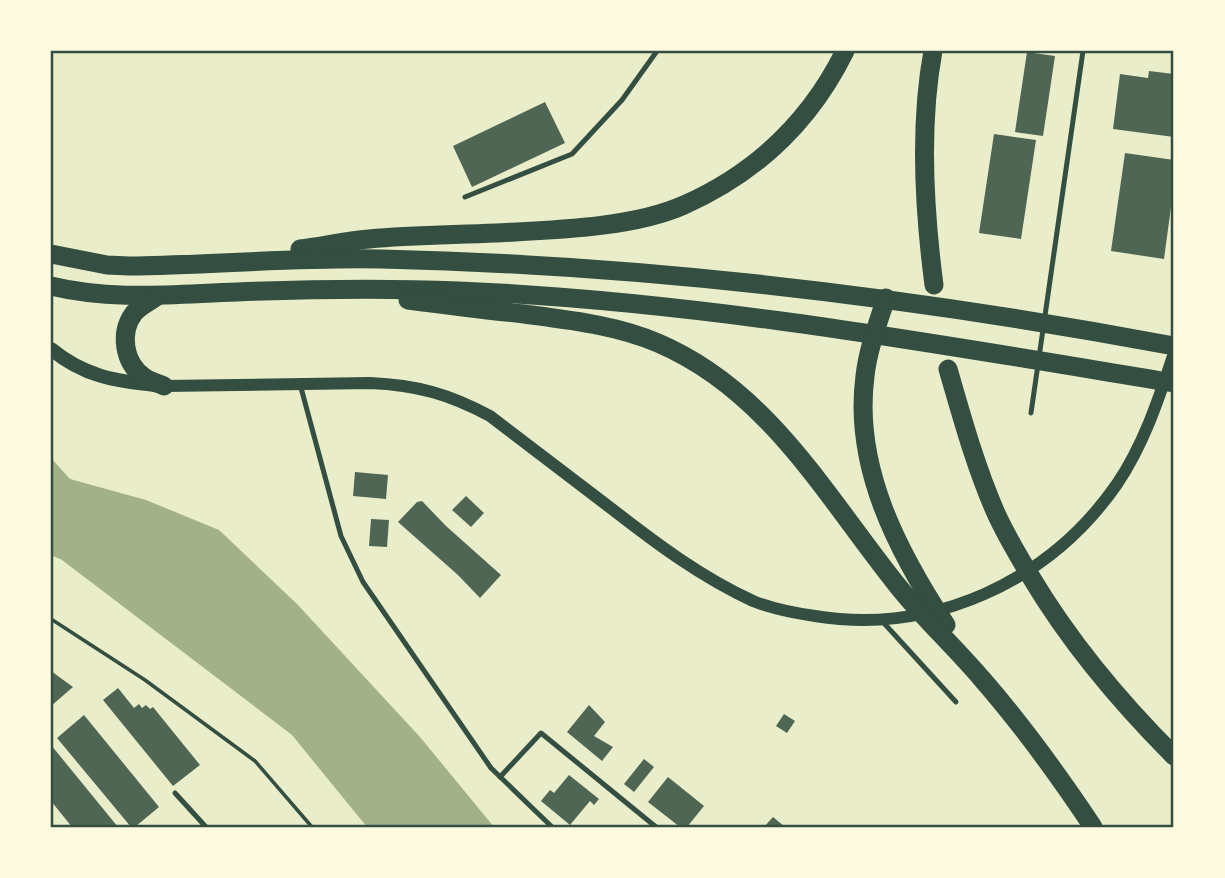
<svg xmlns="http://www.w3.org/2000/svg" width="1225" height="878" viewBox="0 0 1225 878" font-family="Raleway,sans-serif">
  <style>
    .water { fill: #a3b18a }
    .building { fill: #4f6655 }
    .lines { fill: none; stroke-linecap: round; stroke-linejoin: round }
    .path { stroke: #344e41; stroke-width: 3.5 }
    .service { stroke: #344e41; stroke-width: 5 }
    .tertiary { stroke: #344e41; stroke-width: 12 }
    .secondary { stroke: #344e41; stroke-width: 14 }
    .motorway { stroke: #344e41; stroke-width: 19 }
    .neatline { fill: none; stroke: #344e41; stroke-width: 2.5 }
  </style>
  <rect width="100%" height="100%" fill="#e9edc9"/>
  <path class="water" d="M51 458 70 479 146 500 219 530 297 604 420 737 494 827H367L292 735 62 560 51 555Z"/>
  <g class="building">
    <path d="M1027 52 1055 56 1043 136 1015 132Z"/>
    <path d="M1149 71 1174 74V137L1113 129 1120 74 1148 78Z"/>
    <path d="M545 102 565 143 472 187 453 146Z"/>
    <path d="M994 134 1036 140 1021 239 979 233Z"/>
    <path d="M1125 153 1174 160V185L1164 259 1111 251Z"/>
    <path d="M355 472 388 475 386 499 353 496Z"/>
    <path d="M466 496 484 513 471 527 452 510Z"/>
    <path d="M422 501 446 526 501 575 480 598 458 575 398 522 417 502Z"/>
    <path d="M371 519 389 520 387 547 369 546Z"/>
    <path d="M51 671 73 687 51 706Z"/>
    <path d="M118 688 134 708 139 704 142 708 146 705 150 709 153 707 200 765 173 786 103 700Z"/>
    <path d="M589 705 605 722 594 736 613 747 602 761 567 732Z"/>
    <path d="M784 714 795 721 787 733 776 726Z"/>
    <path d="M84 715 159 807 135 827H131L57 738Z"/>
    <path d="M51 745 118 827H72L51 801Z"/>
    <path d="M644 759 654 767 634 792 624 784Z"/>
    <path d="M569 775 599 799 594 805 590 801 570 825 541 801 550 790 554 793Z"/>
    <path d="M668 777 704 806 687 827H680L648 802Z"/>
    <path d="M773 817 785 827H764Z"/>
  </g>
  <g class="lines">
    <path class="path" d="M51 619 145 680 255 761 312 827"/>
    <g class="service">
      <path d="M465 197 572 154 622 100 657 51"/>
      <path d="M300 384 341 536 363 582 491 768 552 827"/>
      <path d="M1031 413 1083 51"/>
      <path d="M882 621 956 702"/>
      <path d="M500 777 541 733 656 827"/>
      <path d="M175 793 206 827"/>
    </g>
    <path class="tertiary" d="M164 386 370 383C417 385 449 394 490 416 531 447 571 478 612 509 657 544 701 577 753 601 773 609 794 613 815 616 933 635 1049 582 1117 484 1144 444 1159 398 1174 353"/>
    <path class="secondary" d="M51 349C84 376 114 381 156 385"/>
    <g class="motorway">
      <path d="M933 51C919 126 924 209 934 285"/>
      <path d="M300 249C323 246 346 241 369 239 411 235 453 235 496 233 552 230 633 228 684 205 756 173 810 122 845 51"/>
      <path d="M51 254 107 265 129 266C213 265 298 257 382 259 648 265 913 297 1174 346"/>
      <path d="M51 286C113 301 174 294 237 292 311 289 385 288 459 291 699 301 937 344 1174 383"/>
      <path d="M156 297C149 302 140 306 134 313 119 333 124 363 144 377 149 381 157 383 164 386"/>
      <path d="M886 298C878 323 868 349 865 376 853 467 898 552 946 625"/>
      <path d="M408 300C446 305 485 310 524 314 569 320 616 325 658 343 768 390 825 495 897 585 923 618 955 647 982 679 1023 726 1059 776 1093 827"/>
      <path d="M948 369C962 417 975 465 995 511 1005 534 1018 555 1031 577 1071 644 1119 701 1174 756"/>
    </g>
  </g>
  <rect width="1225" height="878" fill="none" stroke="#fefae0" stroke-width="105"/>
  <rect x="52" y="52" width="1120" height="774" class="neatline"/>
</svg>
